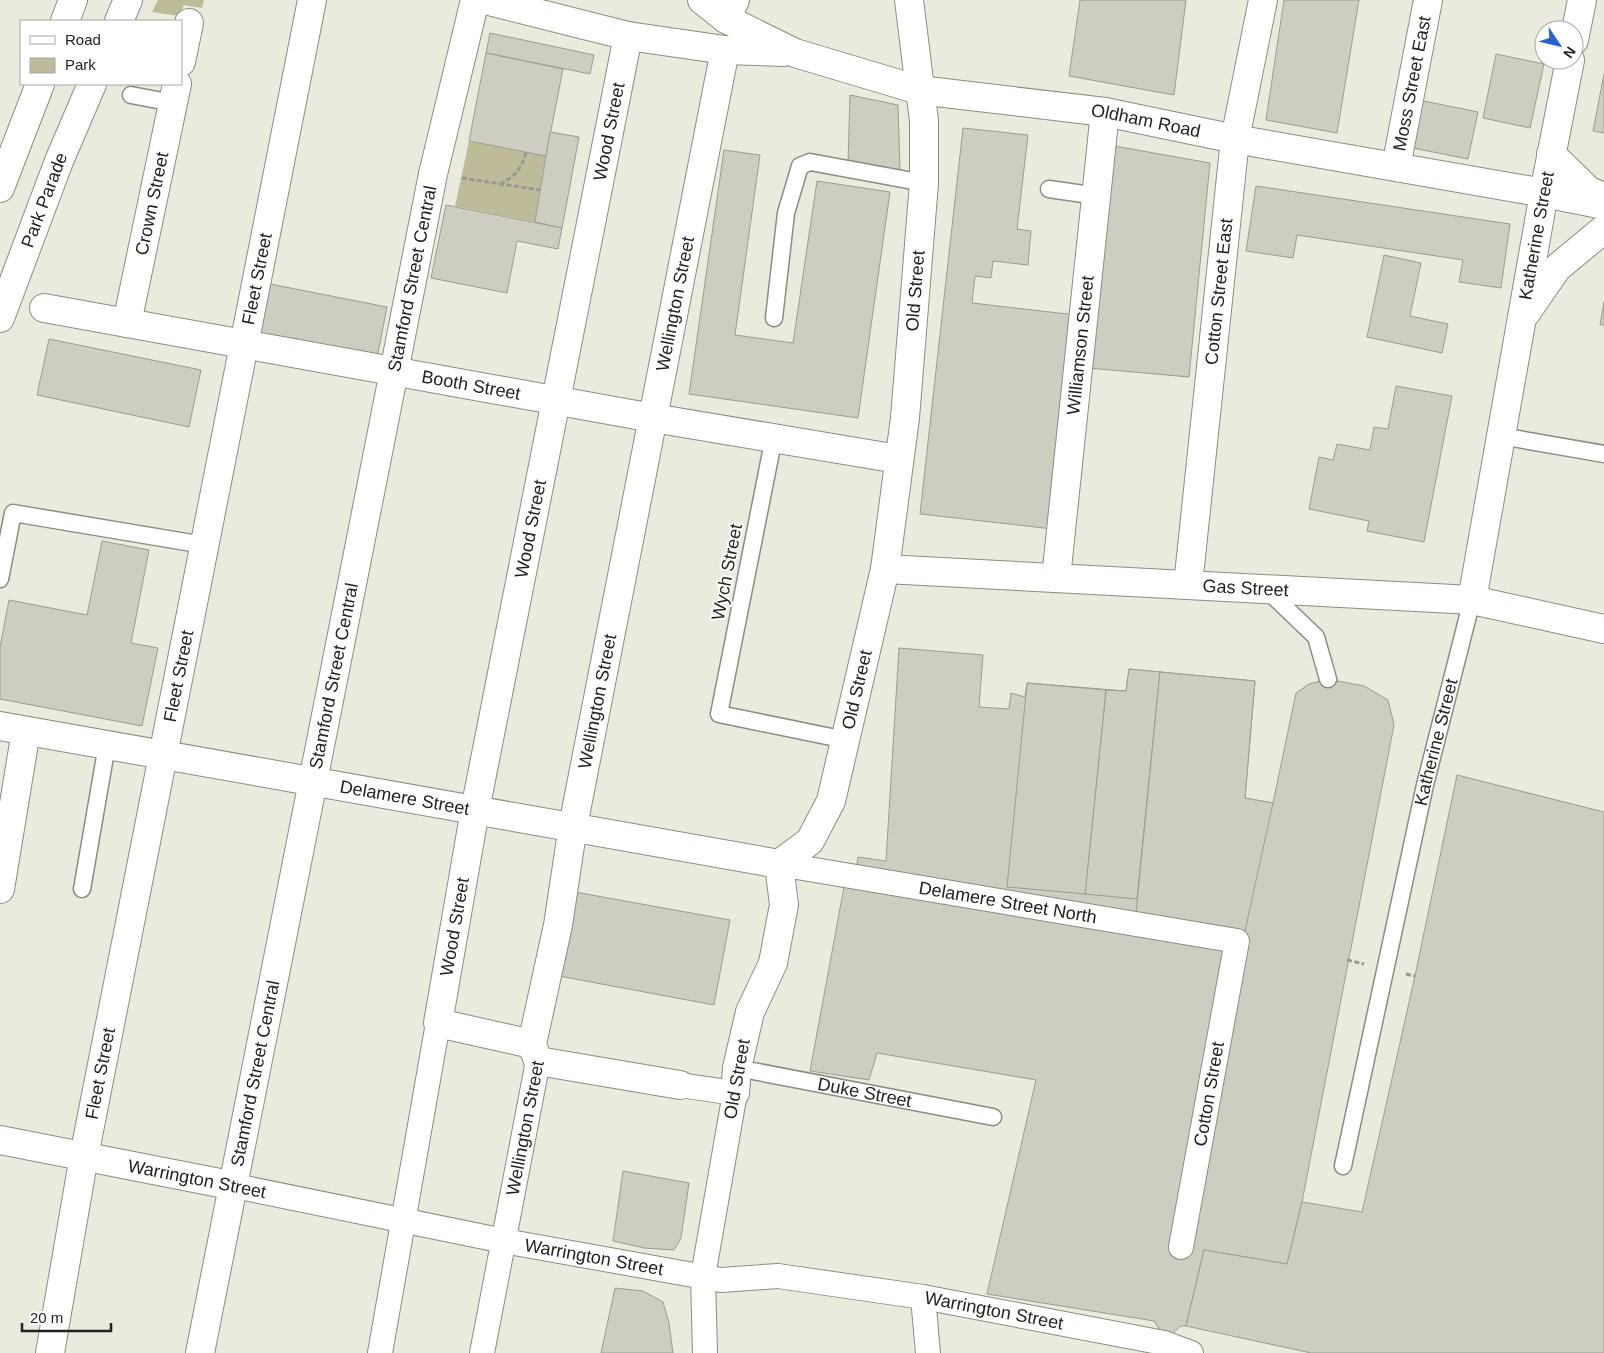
<svg xmlns="http://www.w3.org/2000/svg" width="1604" height="1353" viewBox="0 0 1604 1353" font-family="Arial,sans-serif">
  <style>
    .green { fill: #bebb9a }
    .building { fill: #cecdc2; stroke: #9c9c91 }
    .lines { fill: none; stroke-linecap: round; stroke-linejoin: round }
    .service-casing { stroke: #8d8c82; stroke-width: 19 }
    .pedestrian-casing { stroke: #8d8c82; stroke-width: 26 }
    .minor-casing { stroke: #8d8c82; stroke-width: 30 }
    .trunk-casing { stroke: #8d8c82; stroke-width: 30 }
    .path { stroke: #989890; stroke-width: 3; stroke-dasharray: 5 2.5; stroke-linecap: butt }
    .service { stroke: #fff; stroke-width: 16 }
    .pedestrian { stroke: #fff; stroke-width: 24 }
    .minor { stroke: #fff; stroke-width: 28 }
    .trunk { stroke: #fff; stroke-width: 28 }
    .labels { text-anchor: middle; dominant-baseline: central; stroke-width: 4; stroke-linejoin: round; paint-order: stroke }
    .street-label { font-size: 18px; fill: #22221e; stroke: #fff }
  </style>
  <rect width="100%" height="100%" fill="#eaeade"/>
  <g class="green">
    <path d="M158 0H204L202 8 184 5 179 16 152 12Z"/>
    <path d="M469 141 546 156 535 222 455 206Z"/>
  </g>
  <g class="building">
    <path d="M1080 0H1186L1174 95 1069 76Z"/>
    <path d="M1284 0H1359L1337 133 1266 120Z"/>
    <path d="M490 33 594 55 590 74 486 53Z"/>
    <path d="M486 53 563 69 546 156 469 141Z"/>
    <path d="M1496 54 1544 64 1530 128 1483 118Z"/>
    <path d="M1604 74V133L1593 131Z"/>
    <path d="M850 95 898 105 900 171 848 163Z"/>
    <path d="M1414 99 1478 112 1468 159 1403 146Z"/>
    <path d="M963 128 1028 135 1017 229 1031 231 1028 265 993 261 991 278 975 276 972 303 1076 315 1053 529 920 514Z"/>
    <path d="M550 132 579 137 562 228 535 222Z"/>
    <path d="M1109 145 1210 163 1189 377 1088 368Z"/>
    <path d="M724 150 760 155 735 335 793 343 817 181 890 192 858 418 689 394Z"/>
    <path d="M1256 186 1510 224 1501 288 1459 282 1463 260 1297 235 1293 258 1246 251Z"/>
    <path d="M446 205 562 228 558 249 517 241 507 293 431 278Z"/>
    <path d="M1384 255 1421 263 1410 316 1448 324 1442 353 1367 337Z"/>
    <path d="M265 283 387 307 377 358 255 334Z"/>
    <path d="M1604 302V325H1600Z"/>
    <path d="M49 339 201 370 189 427 37 395Z"/>
    <path d="M1396 386 1452 396 1424 542 1367 531 1369 521 1309 509 1319 457 1333 460 1337 444 1370 450 1374 427 1388 429Z"/>
    <path d="M102 541 149 550 131 643 158 648 142 726 0 699V647L9 600 87 615Z"/>
    <path d="M899 648 983 655 979 707 1009 709 1011 693 1025 697 1027 683 1126 691 1129 669 1255 681 1245 798 1273 803 1296 693 1309 684 1328 679 1364 686 1388 700 1394 725 1302 1202 1287 1264 1204 1250 1186 1326H1181L1166 1339 1154 1321 987 1294 1036 1080 877 1053 869 1080 810 1071 844 887 854 886 858 857 886 861Z"/>
    <path d="M1129 669 1160 672 1137 899 1085 894 1106 690 1126 691Z"/>
    <path d="M1160 672 1255 681 1245 798 1273 803 1245 931 1136 913Z"/>
    <path d="M1027 683 1106 690 1085 894 1007 887Z"/>
    <path d="M1457 775 1604 812V1353H1311L1186 1326 1204 1250 1287 1264 1302 1202 1362 1212 1415 976Z"/>
    <path d="M575 892 730 920 714 1005 559 976Z"/>
    <path d="M623 1171 689 1183 681 1238 674 1250 644 1248 613 1241Z"/>
    <path d="M615 1288 643 1291 663 1302 669 1323 673 1353H601Z"/>
  </g>
  <g class="lines">
    <g class="service-casing">
      <g id="service">
        <path d="M131 95 173 103"/>
        <path d="M1049 189 1097 196"/>
        <path d="M774 318 786 213 800 166 810 162 924 183"/>
        <path d="M1501 436 1604 454"/>
        <path d="M774 437 719 714 846 740"/>
        <path d="M0 579 13 513 204 545"/>
        <path d="M1266 589 1316 637 1328 679"/>
        <path d="M82 889 107 745"/>
        <path id="s1" d="M737 1068 993 1117"/>
        <path id="s2" d="M1343 1166 1425 785 1472 600"/>
      </g>
    </g>
    <g class="pedestrian-casing">
      <g id="pedestrian">
        <path id="s3" d="M779 864 1237 941 1181 1247"/>
        <path d="M680 1085 735 1093 703 1276 705 1353"/>
        <path id="s4" d="M235 1186 504 1241 721 1280 778 1276 923 1297 1164 1343 1191 1353"/>
        <path d="M923 1297 928 1353"/>
        <path d="M380 1353 438 1023"/>
        <path id="s5" d="M482 1353 538 1061"/>
      </g>
    </g>
    <g class="minor-casing">
      <g id="minor">
        <path d="M726 19 735 0"/>
        <path d="M1574 40 1582 0"/>
        <path d="M181 62 189 23"/>
        <path d="M1551 154 1589 191 1604 197"/>
        <path id="s6" d="M1396 167 1428 0"/>
        <path id="s7" d="M44 308 653 418 898 459"/>
        <path d="M1526 313 1557 268 1604 229"/>
        <path id="s8" d="M127 323 177 84"/>
        <path id="s9" d="M885 569 1472 600 1604 629"/>
        <path id="s10" d="M1056 578 1105 112"/>
        <path id="s11" d="M1188 585 1235 139 1263 0"/>
        <path id="s12" d="M1472 600 1544 193 1570 60"/>
        <path id="s13" d="M0 726 779 864"/>
        <path id="s14" d="M779 864 810 841 831 801 885 569 905 418 924 183V121L909 0"/>
        <path d="M0 889 26 731"/>
        <path id="s15" d="M532 1044 438 1023 475 810 628 36"/>
        <path id="s16" d="M680 1085 538 1061 532 1044 558 925 573 826 725 50"/>
        <path d="M735 1093 737 1068 750 1012 773 963 784 905 779 864"/>
        <path d="M0 1140 235 1186"/>
        <path id="s17" d="M50 1353 84 1156 312 0"/>
        <path id="s18" d="M200 1353 433 174 475 0"/>
      </g>
    </g>
    <g class="trunk-casing">
      <g id="trunk">
        <path d="M485 0 628 36 725 50 783 52"/>
        <path id="s19" d="M702 0 726 19 795 53 919 90 1105 112 1235 139 1544 193 1604 205"/>
        <path d="M65 21 73 0"/>
        <path d="M119 21 128 0"/>
        <path d="M0 188 40 84"/>
        <path id="s20" d="M0 318 59 161 92 84"/>
      </g>
    </g>
    <g class="path">
      <path d="M462 178 540 190"/>
      <path d="M500 184C515 177 522 168 526 152"/>
      <path d="M1347 960 1364 964"/>
      <path d="M1406 974 1415 976"/>
    </g>
    <use href="#service" class="service"/>
    <use href="#pedestrian" class="pedestrian"/>
    <use href="#minor" class="minor"/>
    <use href="#trunk" class="trunk"/>
  </g>
  <g class="labels">
    <g class="street-label">
      <text stroke="none"><textPath href="#s6" startOffset="85">Moss Street East</textPath></text>
      <text stroke="none"><textPath href="#s19" startOffset="466">Oldham Road</textPath></text>
      <text stroke="none"><textPath href="#s15" startOffset="1004">Wood Street</textPath></text>
      <text stroke="none"><textPath href="#s20" startOffset="126">Park Parade</textPath></text>
      <text stroke="none"><textPath href="#s8" startOffset="122">Crown Street</textPath></text>
      <text stroke="none"><textPath href="#s12" startOffset="370">Katherine Street</textPath></text>
      <text stroke="none"><textPath href="#s18" startOffset="1095">Stamford Street Central</textPath></text>
      <text stroke="none"><textPath href="#s17" startOffset="1094">Fleet Street</textPath></text>
      <text stroke="none"><textPath href="#s14" startOffset="602">Old Street</textPath></text>
      <text stroke="none"><textPath href="#s11" startOffset="295">Cotton Street East</textPath></text>
      <text stroke="none"><textPath href="#s16" startOffset="916">Wellington Street</textPath></text>
      <text stroke="none"><textPath href="#s10" startOffset="234">Williamson Street</textPath></text>
      <text stroke="none"><textPath href="#s7" startOffset="434">Booth Street</textPath></text>
      <text stroke="none"><textPath href="#s15" startOffset="599">Wood Street</textPath></text>
      <text transform="translate(727 572) rotate(-79)">Wych Street</text>
      <text stroke="none"><textPath href="#s9" startOffset="361">Gas Street</textPath></text>
      <text stroke="none"><textPath href="#s17" startOffset="689">Fleet Street</textPath></text>
      <text stroke="none"><textPath href="#s18" startOffset="690">Stamford Street Central</textPath></text>
      <text stroke="none"><textPath href="#s14" startOffset="198">Old Street</textPath></text>
      <text stroke="none"><textPath href="#s16" startOffset="511">Wellington Street</textPath></text>
      <text stroke="none"><textPath href="#s2" startOffset="434">Katherine Street</textPath></text>
      <text stroke="none"><textPath href="#s13" startOffset="411">Delamere Street</textPath></text>
      <text stroke="none"><textPath href="#s3" startOffset="232">Delamere Street North</textPath></text>
      <text stroke="none"><textPath href="#s15" startOffset="194">Wood Street</textPath></text>
      <text stroke="none"><textPath href="#s17" startOffset="284">Fleet Street</textPath></text>
      <text stroke="none"><textPath href="#s18" startOffset="285">Stamford Street Central</textPath></text>
      <text transform="translate(737 1079) rotate(-80)">Old Street</text>
      <text stroke="none"><textPath href="#s1" startOffset="130">Duke Street</textPath></text>
      <text transform="translate(1209 1094) rotate(-80)">Cotton Street</text>
      <text stroke="none"><textPath href="#s5" startOffset="229">Wellington Street</textPath></text>
      <text transform="translate(197 1179) rotate(11)">Warrington Street</text>
      <text stroke="none"><textPath href="#s4" startOffset="366">Warrington Street</textPath></text>
      <text stroke="none"><textPath href="#s4" startOffset="771">Warrington Street</textPath></text>
    </g>
  </g>
  <rect x="20" y="20" width="162" height="65" fill="#ffffff" stroke="#a7a7a5"/>
  <rect x="30" y="36" width="25" height="8" fill="#ffffff" stroke="#a7a7a5"/>
  <text x="65" y="45" font-size="15" fill="#22221e">Road</text>
  <rect x="30" y="58" width="25" height="15" fill="#bebb9a" stroke="#a7a7a5"/>
  <text x="65" y="70" font-size="15" fill="#22221e">Park</text>
  <g transform="translate(1559 45) rotate(125)"><circle r="24" fill="#ffffff" stroke="#a7a7a5"/>
  <path d="M0-4L9 19L0 12L-9 19Z" fill="#2961cf"/>
  <text y="-8" font-size="14" font-weight="bold" text-anchor="middle" fill="#22221e">N</text>
  </g>
  <path d="M22 1323v8h89v-8" fill="none" stroke="#22221e" stroke-width="2.5"/>
  <text x="30" y="1323" font-size="15" fill="#22221e" stroke="#ffffff" stroke-width="4" paint-order="stroke">20 m</text>
</svg>
